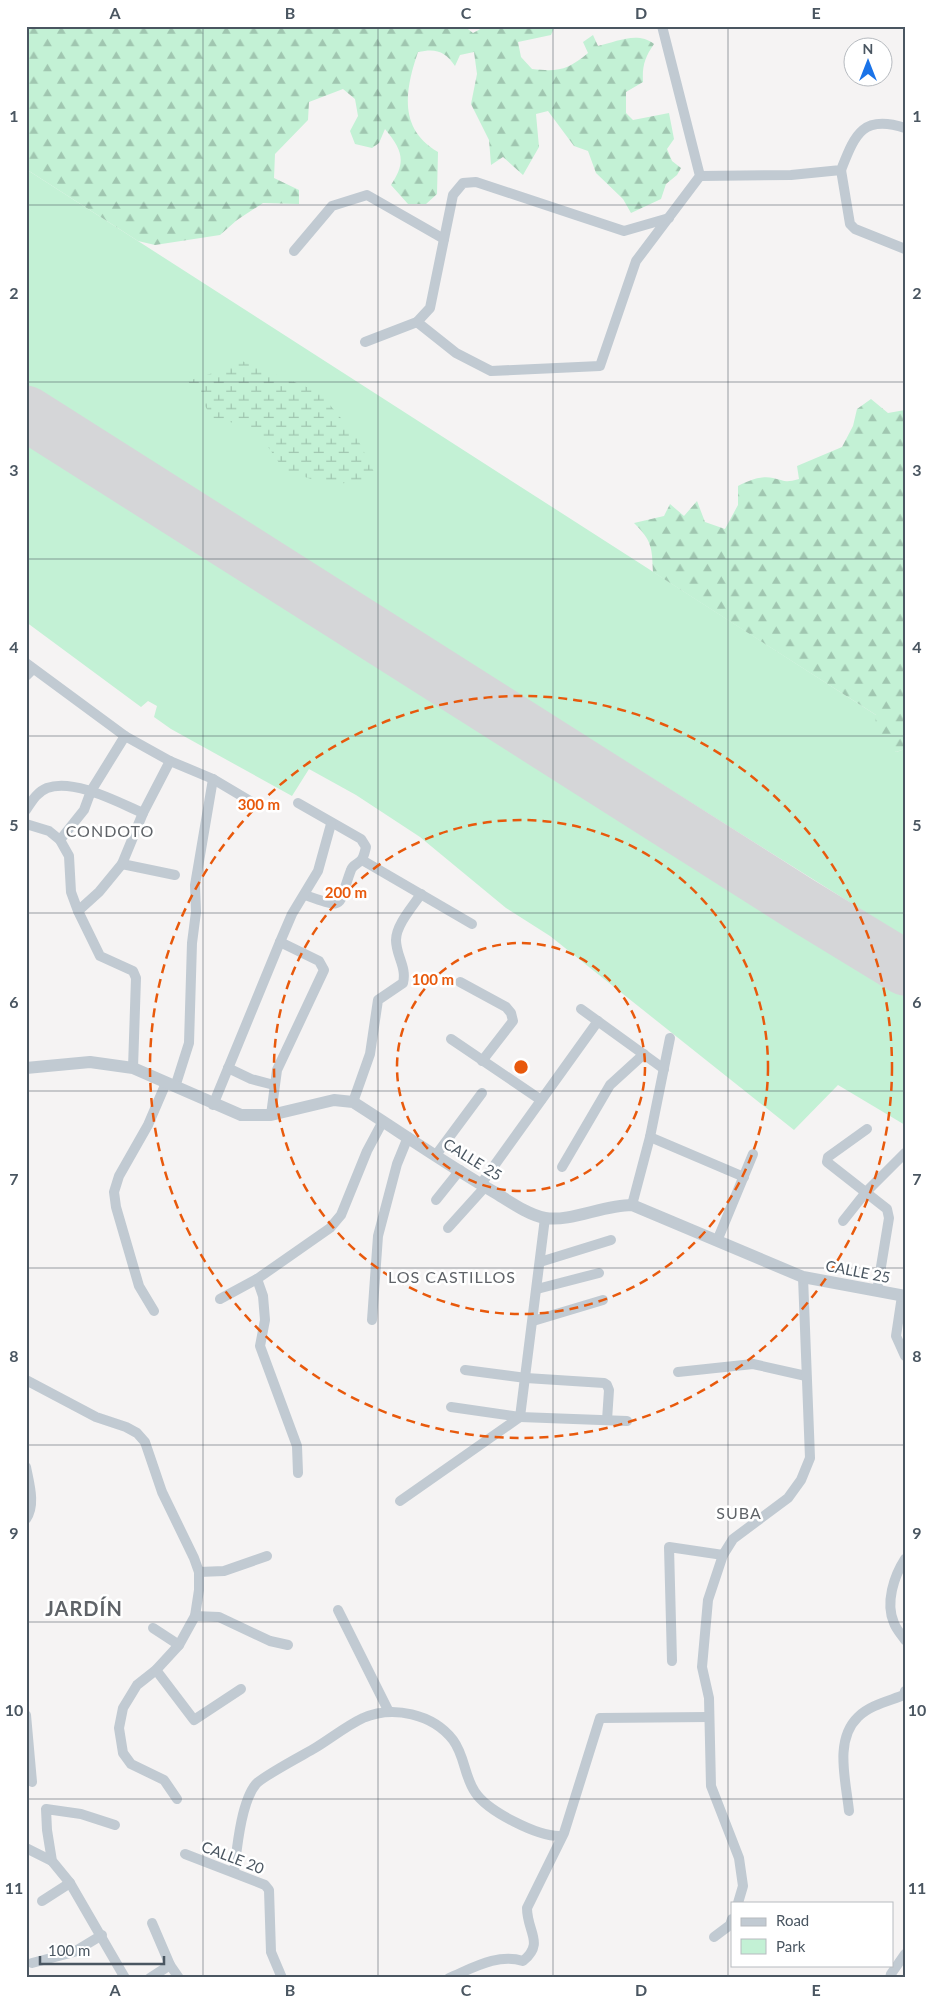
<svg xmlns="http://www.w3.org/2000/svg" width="931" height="2004" viewBox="0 0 931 2004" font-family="Lato,sans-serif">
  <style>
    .green { fill: #c3f1d5 }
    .forest { fill: url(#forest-firs) }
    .wetland { fill: url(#wetland-marsh) }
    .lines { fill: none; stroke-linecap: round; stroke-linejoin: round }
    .runway { stroke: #d5d6d8; stroke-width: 55 }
    .minor { stroke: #c1cad2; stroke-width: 10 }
    .tertiary { stroke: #c1cad2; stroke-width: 12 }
    .grid { fill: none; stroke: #4a5661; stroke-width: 1; stroke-opacity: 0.55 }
    .ring { fill: none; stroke: #e8590c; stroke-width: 2.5; stroke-dasharray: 9 6 }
    .labels { text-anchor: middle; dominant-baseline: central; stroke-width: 5; stroke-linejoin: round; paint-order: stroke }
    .street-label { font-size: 15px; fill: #4a5661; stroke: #fff }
    .neighbourhood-label { font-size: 16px; letter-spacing: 1px; fill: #5f6368; stroke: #fff }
    .district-label { font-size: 20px; font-weight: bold; letter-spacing: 1px; fill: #5f6368; stroke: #fff }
    .centre { fill: #e8590c; stroke: #fff; stroke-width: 2.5 }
    .ring-label { font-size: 15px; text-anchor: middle; font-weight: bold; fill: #e8590c; stroke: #fff; stroke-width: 5; stroke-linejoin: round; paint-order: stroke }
    .neatline { fill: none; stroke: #4a5661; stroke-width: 2 }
    .grid-label { font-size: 16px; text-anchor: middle; font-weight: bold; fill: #4a5661 }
  </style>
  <defs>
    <pattern id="forest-firs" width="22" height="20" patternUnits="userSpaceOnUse" patternTransform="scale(1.25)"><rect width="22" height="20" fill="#c3f1d5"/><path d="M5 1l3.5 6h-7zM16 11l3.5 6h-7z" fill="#a0c6b0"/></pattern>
    <pattern id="wetland-marsh" width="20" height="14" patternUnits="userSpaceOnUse" patternTransform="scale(1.25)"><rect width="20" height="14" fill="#c3f1d5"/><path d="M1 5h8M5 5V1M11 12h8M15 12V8" fill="none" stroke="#a0c6b0"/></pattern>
  </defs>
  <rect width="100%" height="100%" fill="#f5f3f3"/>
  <g class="green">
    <path d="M29 171 876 715 896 752 905 749V937L26 385V172Z"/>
    <path d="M26 437 905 986V1125L838 1085 794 1130 550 936 506 908 420 837 356 795 309 769 292 796 171 729 154 717 157 706 148 701 141 707 26 622Z"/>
  </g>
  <g class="forest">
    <path d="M26 26H464L473 33 486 26H555L551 35 518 42 521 57 532 69C558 72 568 70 588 53L583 42 593 35 598 46C617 42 637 31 654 44 645 57 642 66 643 82L626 92V113L633 120 669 113 674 139 667 149 672 161 681 168 677 175 666 184 661 199 631 213 623 199 596 173 588 151 574 146 548 111 536 114 539 147 523 175 503 157 491 165 489 140 471 104 477 74 474 52 460 55 455 66C445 51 436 48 418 52 405 90 398 129 438 152L437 194 426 204H408L391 185C407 161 402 150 385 129L379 143 372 148 355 144 350 131 358 116 355 99 343 89 309 102 308 120 275 154 274 178 299 190V204L263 203 237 220 220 235 155 245 138 241 29 171 26 172Z"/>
    <path d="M871 399 888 413 905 410V749L896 752 875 730 876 715 653 572C652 547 652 541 634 523L664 516 670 504 684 516 697 501 705 522 725 529 738 505V486C748 481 761 475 773 478 786 481 785 483 799 479L797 466 842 447 853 426 857 409Z"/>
  </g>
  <path class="wetland" d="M232 357 319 392 356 436 375 474 361 481 329 485 284 470 255 428 213 418 188 381 222 370Z"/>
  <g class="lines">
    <path class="runway" d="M26 413 800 904 905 968"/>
    <g class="minor">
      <path d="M841 170 850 224 855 229 905 249"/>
      <path d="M700 176 791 175 841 170C855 135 862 114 905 128"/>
      <path d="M294 251 332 206 367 195 444 239"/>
      <path d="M417 322 456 353 491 371 600 366 636 261 700 176 662 26"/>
      <path d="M365 342 417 322 430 308 453 195 463 183 476 182 624 231 669 218"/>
      <path d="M26 663 125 736 170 761 213 779 255 804"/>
      <path d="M26 676 33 669"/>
      <path d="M298 803 361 839 366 847C365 851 364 856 362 859 359 864 353 864 351 870 337 907 347 910 305 895"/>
      <path d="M26 810C32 801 37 792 47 788 74 778 119 803 143 813"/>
      <path d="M26 824 49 831 60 840 69 856 71 892 78 911 100 956 133 971 136 978 133 1068"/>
      <path d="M60 840 84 810 91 791 125 736"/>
      <path d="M362 860 472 924"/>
      <path d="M122 864 175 875"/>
      <path d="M78 911 99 892 122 864 143 813 170 761"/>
      <path d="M460 982 506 1007 511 1013 513 1021 482 1061"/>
      <path d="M581 1009 664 1069"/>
      <path d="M451 1039 541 1100"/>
      <path d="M228 1068 251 1079 274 1085"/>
      <path d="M175 1087 189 1043 192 943 196 912 195 885 213 779"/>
      <path d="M353 1102 370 1054 378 1000 403 983C407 967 396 956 396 940 396 925 413 906 421 894"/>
      <path d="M213 1105 280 942 292 914 318 871 331 824"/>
      <path d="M271 1115 277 1070 324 970 319 961 280 942"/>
      <path d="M867 1129 828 1157 827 1162 887 1209 889 1218 877 1291"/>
      <path d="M650 1137 744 1177"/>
      <path d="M436 1155 482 1093"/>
      <path d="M562 1167 610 1085 644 1054"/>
      <path d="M481 1184 598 1021"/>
      <path d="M436 1200 460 1170"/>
      <path d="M632 1205 650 1137 670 1038"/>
      <path d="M843 1221 866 1192 905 1153"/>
      <path d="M448 1228 485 1187"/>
      <path d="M717 1241 753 1154"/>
      <path d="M540 1262 611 1240"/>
      <path d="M257 1279 263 1296 265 1320 260 1346 297 1446 298 1473"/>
      <path d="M537 1289 599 1273"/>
      <path d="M902 1296 896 1336 905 1356"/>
      <path d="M220 1299 257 1279 330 1228 341 1215 367 1151 383 1121"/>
      <path d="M154 1311 139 1286 116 1207 114 1192 119 1176 148 1125 166 1083"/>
      <path d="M372 1320 378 1236 397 1164 408 1137"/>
      <path d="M533 1321 603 1300"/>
      <path d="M465 1370 526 1378 604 1383 607 1385 609 1390 607 1420"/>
      <path d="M678 1372 753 1364 806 1376"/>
      <path d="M26 1380 96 1417 126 1427 137 1433 145 1442 162 1492 194 1558 199 1572V1590L195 1616 179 1645 156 1670 137 1685 123 1708 119 1728 123 1753 131 1764 164 1780 177 1799"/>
      <path d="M451 1407 520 1417 627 1421"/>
      <path d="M26 1467C29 1483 36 1505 26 1519"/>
      <path d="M400 1501 520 1417 545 1218"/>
      <path d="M905 1559C894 1576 885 1603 894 1623 896 1629 901 1634 905 1640"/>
      <path d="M199 1572 224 1571 267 1556"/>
      <path d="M338 1610 389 1712"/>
      <path d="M195 1616 219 1617 270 1641 288 1645"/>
      <path d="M153 1628 179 1645"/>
      <path d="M672 1661 669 1547 723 1555"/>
      <path d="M156 1670 194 1720 241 1689"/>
      <path d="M26 1715 32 1782"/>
      <path d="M849 1811C846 1781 834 1740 858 1717 870 1705 889 1701 904 1695L905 1691"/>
      <path d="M115 1825 81 1814 46 1809 47 1830 52 1861 70 1883 125 1978"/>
      <path d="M26 1848 52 1861"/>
      <path d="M185 1854 265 1885 269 1890 271 1952 282 1978"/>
      <path d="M234 1872C237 1848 241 1802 256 1784 263 1776 303 1755 315 1748 330 1739 346 1726 363 1718 393 1705 433 1714 453 1740 465 1756 464 1776 475 1792 487 1811 538 1837 561 1836"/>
      <path d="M42 1901 70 1883"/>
      <path d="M738 1903 743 1886 739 1858 711 1786 709 1698 702 1667 708 1600 723 1555 733 1539 788 1498 801 1480 810 1458 803 1277"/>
      <path d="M152 1923 170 1965 179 1978"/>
      <path d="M714 1937 730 1925 732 1919"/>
      <path d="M32 1963 74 1952 102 1935"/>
      <path d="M150 1978 170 1965"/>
      <path d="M449 1978C473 1968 498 1953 523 1961 545 1943 527 1932 527 1908L564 1833 600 1718 708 1717"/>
      <path d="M890 1978 891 1974 905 1954"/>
    </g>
    <path class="tertiary" d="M26 1068 90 1062 133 1068 241 1115H271L334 1100 353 1102C400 1132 446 1164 494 1192 509 1201 528 1215 545 1218 571 1222 603 1205 632 1205L803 1277 905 1296"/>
  </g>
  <path class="grid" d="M203 26V1978M378 26V1978M553 26V1978M728 26V1978M26 205H905M26 382H905M26 559H905M26 736H905M26 913H905M26 1091H905M26 1268H905M26 1445H905M26 1622H905M26 1799H905"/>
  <g class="ring">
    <circle cx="521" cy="1067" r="124"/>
    <circle cx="521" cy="1067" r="247"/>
    <circle cx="521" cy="1067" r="371"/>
  </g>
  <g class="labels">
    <g class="street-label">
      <text transform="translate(473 1159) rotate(32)">CALLE 25</text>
      <text transform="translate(858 1271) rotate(11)">CALLE 25</text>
      <text transform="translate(233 1857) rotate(21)">CALLE 20</text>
    </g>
    <g class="neighbourhood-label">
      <text x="110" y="830">CONDOTO</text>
      <text x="452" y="1276">LOS CASTILLOS</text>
      <text x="739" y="1512">SUBA</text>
    </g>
    <g class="district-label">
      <text x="84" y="1608">JARDÍN</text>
    </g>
  </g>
  <circle cx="521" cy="1067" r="8" class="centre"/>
  <g class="ring-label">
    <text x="259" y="810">300 m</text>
    <text x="346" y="898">200 m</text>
    <text x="433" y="985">100 m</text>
  </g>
  <rect width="931" height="2004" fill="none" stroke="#ffffff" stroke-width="55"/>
  <rect x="731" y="1902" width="162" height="65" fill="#ffffff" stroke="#b7bbc0"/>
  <rect x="741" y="1918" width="25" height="8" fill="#c1cad2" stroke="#b7bbc0"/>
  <text x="776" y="1926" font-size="15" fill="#4a5661">Road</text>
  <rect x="741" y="1939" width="25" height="15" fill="#c3f1d5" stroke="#b7bbc0"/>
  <text x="776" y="1952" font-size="15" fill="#4a5661">Park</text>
  <g transform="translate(868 62)"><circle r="24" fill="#ffffff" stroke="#b7bbc0"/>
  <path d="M0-4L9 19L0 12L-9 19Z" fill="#1a73e8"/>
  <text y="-8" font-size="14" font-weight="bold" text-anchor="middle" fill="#4a5661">N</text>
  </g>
  <path d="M40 1956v8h124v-8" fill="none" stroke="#4a5661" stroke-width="2.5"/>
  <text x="48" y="1956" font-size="15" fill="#4a5661" stroke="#ffffff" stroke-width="4" paint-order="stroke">100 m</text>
  <rect x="28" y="28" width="876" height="1948" class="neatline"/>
  <g class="grid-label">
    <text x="115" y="19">A</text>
    <text x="290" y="19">B</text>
    <text x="466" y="19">C</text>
    <text x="641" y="19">D</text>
    <text x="816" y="19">E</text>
    <text x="14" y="122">1</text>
    <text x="917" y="122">1</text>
    <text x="14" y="299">2</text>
    <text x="917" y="299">2</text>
    <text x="14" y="476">3</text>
    <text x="917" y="476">3</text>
    <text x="14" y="653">4</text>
    <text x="917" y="653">4</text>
    <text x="14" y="831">5</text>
    <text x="917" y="831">5</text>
    <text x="14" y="1008">6</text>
    <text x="917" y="1008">6</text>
    <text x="14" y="1185">7</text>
    <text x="917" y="1185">7</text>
    <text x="14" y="1362">8</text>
    <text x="917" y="1362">8</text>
    <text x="14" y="1539">9</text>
    <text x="917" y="1539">9</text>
    <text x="14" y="1716">10</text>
    <text x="917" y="1716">10</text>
    <text x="14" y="1894">11</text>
    <text x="917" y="1894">11</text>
    <text x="115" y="1996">A</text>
    <text x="290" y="1996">B</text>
    <text x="466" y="1996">C</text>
    <text x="641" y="1996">D</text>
    <text x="816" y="1996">E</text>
  </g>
</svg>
